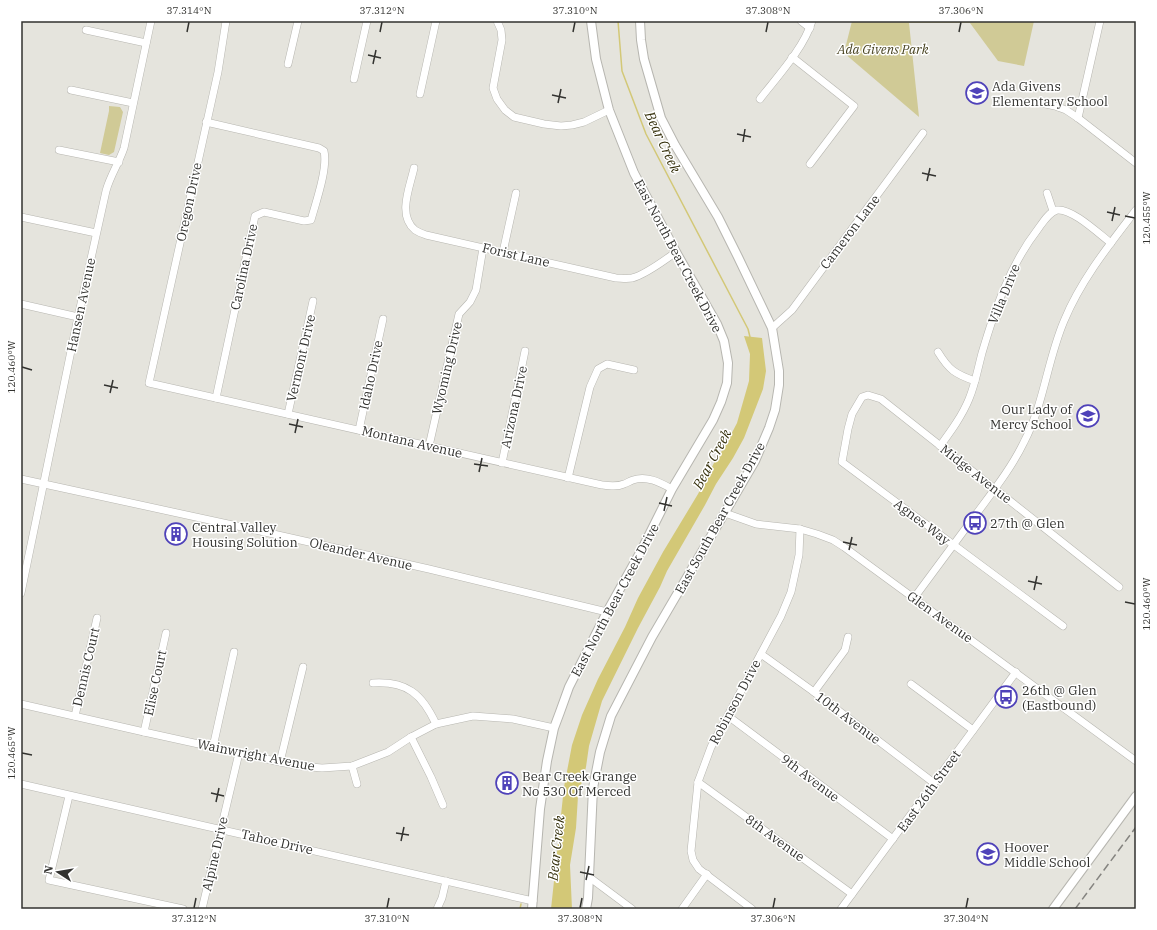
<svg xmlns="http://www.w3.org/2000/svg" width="1157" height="930" viewBox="0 0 1157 930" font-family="'IBM Plex Serif',serif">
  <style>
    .green { fill: #d0ca96 }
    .water { fill: #d3c877 }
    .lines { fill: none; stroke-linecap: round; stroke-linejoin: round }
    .stream { stroke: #d3c877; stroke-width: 1.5 }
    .minor-casing { stroke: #b7b6b0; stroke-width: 8 }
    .tertiary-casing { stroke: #b7b6b0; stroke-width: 10 }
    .minor { stroke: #fff; stroke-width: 7 }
    .tertiary { stroke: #fff; stroke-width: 8 }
    .rail { stroke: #858480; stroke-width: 1.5; stroke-dasharray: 8 4; stroke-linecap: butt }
    .ticks { fill: none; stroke: #32322f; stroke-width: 1.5 }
    .labels { text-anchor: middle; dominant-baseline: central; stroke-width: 3; stroke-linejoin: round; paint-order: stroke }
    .park-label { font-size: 13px; font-style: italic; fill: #46411e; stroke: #fff }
    .poi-label { font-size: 13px; fill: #32322f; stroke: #fff; text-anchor: start }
    .street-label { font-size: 13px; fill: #32322f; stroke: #fff }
    .water-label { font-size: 14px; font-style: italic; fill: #332e09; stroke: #fff }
    .neatline { fill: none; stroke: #32322f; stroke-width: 1.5 }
    .ticks-label { font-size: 10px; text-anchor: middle; fill: #32322f }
  </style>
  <rect width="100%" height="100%" fill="#e5e4dd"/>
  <g class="green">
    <path d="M852 21H1034L1024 66 998 61 970 23H909L919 117 844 53Z"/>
    <path d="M109 106 120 107 123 112 114 152 109 155 100 153 109 111Z"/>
  </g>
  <path class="water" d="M744 336 762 338 766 371 763 389 744 438 733 458 716 484 705 505 667 571 660 587 638 628 602 701 589 746 586 767 578 796 576 828 570 865 572 909H551L564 787 572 745 582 715 598 679 625 627 638 598 663 552 698 494 714 463 725 446 737 423 749 381 750 354Z"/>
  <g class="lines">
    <g class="stream">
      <path d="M618 21 622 71 646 134 748 329 750 337"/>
      <path d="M520 909 521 904"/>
    </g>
    <g class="minor-casing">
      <g id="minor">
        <path d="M226 21 218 72 149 383 602 485C610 486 617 487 624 484 627 483 630 481 633 480 647 475 661 483 672 489"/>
        <path d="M497 21 501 30 502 40 493 88 497 99 505 110 514 117 544 124 561 126 572 125 584 122 609 110"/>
        <path d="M801 21 810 28"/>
        <path d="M86 30 146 43"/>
        <path d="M792 57 854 106 810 164"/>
        <path d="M288 64 298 21"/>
        <path d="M354 79 367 21"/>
        <path d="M71 90 133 103"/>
        <path d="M420 94 436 21"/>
        <path d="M760 99C777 77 804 48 812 21"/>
        <path d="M1036 102 1055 106 1066 110 1078 118 1136 163"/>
        <path d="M1078 118 1100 21"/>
        <path d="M206 122 319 148 324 151C328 168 316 202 311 220L304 221 264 212 255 216 216 398"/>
        <path d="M59 150 119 162"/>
        <path d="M414 168C410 187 397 215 415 230 418 232 423 234 426 235L616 278C621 278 626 279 632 278 645 275 665 260 676 252"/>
        <path d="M1047 193 1053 211"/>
        <path d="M21 217 96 233"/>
        <path d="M503 252 516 193"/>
        <path d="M21 304 78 317"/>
        <path d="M772 328 792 310 923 133"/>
        <path d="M938 352C949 370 955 374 975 381"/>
        <path d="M288 414 313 301"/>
        <path d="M359 430 383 319"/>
        <path d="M429 446 459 314 470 302 476 290 483 248"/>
        <path d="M940 446C951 431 962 416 969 399 975 385 978 368 982 353 995 309 1010 265 1038 229 1043 222 1049 212 1057 210 1072 208 1099 234 1111 243"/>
        <path d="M502 463 525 351"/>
        <path d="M568 478 590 387 598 369 607 364 634 370"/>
        <path d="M21 479 251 529 429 569 607 612"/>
        <path d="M725 513 756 524 800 529 817 534 833 540 844 547 1136 761"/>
        <path d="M21 593 78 317 106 191C110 176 119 163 124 148L151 21"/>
        <path d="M914 598C935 570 956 541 977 513 994 490 1012 467 1024 442 1044 404 1047 361 1064 321 1081 280 1109 245 1136 210"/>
        <path d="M1063 626 842 462 848 429 852 414 862 397 868 395 881 399 1119 587"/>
        <path d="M761 654 814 692 934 783"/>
        <path d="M373 683C407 681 422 694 436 724"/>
        <path d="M911 684 973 730"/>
        <path d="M814 692 845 650 848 637"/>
        <path d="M21 704 144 732 280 762 300 766 322 768 352 766 388 752 411 737 436 724 473 716 513 719 554 728"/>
        <path d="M75 716 97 618"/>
        <path d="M728 716 893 839"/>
        <path d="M144 732 166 633"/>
        <path d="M411 737 431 777 443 805"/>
        <path d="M213 747 234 652"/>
        <path d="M280 762 303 667"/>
        <path d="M352 766 357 784"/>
        <path d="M698 782 852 894"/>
        <path d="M21 784 533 901"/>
        <path d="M69 796 49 880 183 909"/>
        <path d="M589 877 632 909"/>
        <path d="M202 909 239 753"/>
        <path d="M437 909 442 898 446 881"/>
        <path d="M682 909 707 874"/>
        <path d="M752 909 699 869 693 860 691 851 698 782 711 747 781 616 791 592 799 555 800 529"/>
        <path d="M841 909 1016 672"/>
      </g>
    </g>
    <g class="tertiary-casing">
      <g id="tertiary">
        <path d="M532 909 540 809 547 761 554 728 560 712 569 687 607 612 641 551 672 489 713 420 721 402 727 383 728 363 724 341 717 324 676 252 634 173 609 110 596 59 591 21"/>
        <path d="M586 909 588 898 593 788 600 752 611 716 652 637 755 461 769 428 775 410 779 385V371L772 328 738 257 718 217 675 145 661 118 644 59 641 40 640 21"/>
        <path d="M1053 909 1136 796"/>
      </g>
    </g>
    <use href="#minor" class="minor"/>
    <use href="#tertiary" class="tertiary"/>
    <path class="rail" d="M1075 909 1136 827"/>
  </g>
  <path class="ticks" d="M187 32 189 22M380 32 382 22M573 32 575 22M766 32 768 22M959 32 961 22M368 55 381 58M373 64 376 50M552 95 566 98M558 103 561 89M737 134 751 137M743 142 745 129M922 173 936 176M927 181 930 168M1107 212 1120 215M1125 216 1135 218M1112 221 1115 207M22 367 32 370M104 385 118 388M110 393 113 380M289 424 303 427M295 433 298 419M474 464 488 466M479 472 482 458M659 503 672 506M664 511 667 497M843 542 857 545M849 550 852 537M1028 581 1042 584M1034 590 1037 576M1125 602 1135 604M22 753 32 755M211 793 224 796M216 802 219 788M396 833 409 835M401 841 404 827M580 872 594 875M586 880 589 866M194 908 196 898M387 908 389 898M580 908 582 898M773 908 775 898M966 908 968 898"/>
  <defs>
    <g id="school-ring" transform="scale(1.15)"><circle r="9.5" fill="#fff" stroke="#4f42b9" stroke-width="1.5"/><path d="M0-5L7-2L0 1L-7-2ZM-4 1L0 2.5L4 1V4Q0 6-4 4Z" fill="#4f42b9"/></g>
    <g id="bus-ring" transform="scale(1.15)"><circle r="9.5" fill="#fff" stroke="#4f42b9" stroke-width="1.5"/><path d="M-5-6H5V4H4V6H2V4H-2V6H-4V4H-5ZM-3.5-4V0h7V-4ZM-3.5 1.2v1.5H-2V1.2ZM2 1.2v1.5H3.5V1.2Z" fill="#4f42b9"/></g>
    <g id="building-ring" transform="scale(1.15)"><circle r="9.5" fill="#fff" stroke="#4f42b9" stroke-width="1.5"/><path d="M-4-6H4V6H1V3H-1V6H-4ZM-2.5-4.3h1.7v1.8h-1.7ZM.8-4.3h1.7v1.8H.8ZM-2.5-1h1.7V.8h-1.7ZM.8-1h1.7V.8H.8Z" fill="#4f42b9"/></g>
  </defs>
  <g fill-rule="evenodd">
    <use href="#school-ring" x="977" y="93"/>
    <use href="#school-ring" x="1088" y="416"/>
    <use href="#bus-ring" x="975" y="523"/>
    <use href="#building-ring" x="176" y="534"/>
    <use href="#bus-ring" x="1006" y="697"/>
    <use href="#building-ring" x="507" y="783"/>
    <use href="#school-ring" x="988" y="854"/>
  </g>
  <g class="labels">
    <g class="park-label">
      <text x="883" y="49">Ada Givens Park</text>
    </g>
    <g class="poi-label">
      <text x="992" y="86">Ada Givens<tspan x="992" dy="15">Elementary School</tspan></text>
      <text x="1072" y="409" text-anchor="end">Our Lady of<tspan x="1072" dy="15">Mercy School</tspan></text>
      <text x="990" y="523">27th @ Glen</text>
      <text x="192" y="527">Central Valley<tspan x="192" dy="15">Housing Solution</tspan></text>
      <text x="1022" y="690">26th @ Glen<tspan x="1022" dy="15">(Eastbound)</tspan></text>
      <text x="522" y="776">Bear Creek Grange<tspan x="522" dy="15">No 530 Of Merced</tspan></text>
      <text x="1004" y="847">Hoover<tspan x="1004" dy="15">Middle School</tspan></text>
    </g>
    <g class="street-label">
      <text transform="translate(189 202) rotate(-78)">Oregon Drive</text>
      <text transform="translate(850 232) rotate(-53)">Cameron Lane</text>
      <text transform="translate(516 255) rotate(13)">Forist Lane</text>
      <text transform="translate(678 256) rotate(62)">East North Bear Creek Drive</text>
      <text transform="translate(244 267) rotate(-78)">Carolina Drive</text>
      <text transform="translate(1004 294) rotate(-68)">Villa Drive</text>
      <text transform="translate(81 305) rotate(-78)">Hansen Avenue</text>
      <text transform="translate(301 358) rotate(-77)">Vermont Drive</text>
      <text transform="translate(447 368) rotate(-77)">Wyoming Drive</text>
      <text transform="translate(371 375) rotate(-78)">Idaho Drive</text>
      <text transform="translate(514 407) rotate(-78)">Arizona Drive</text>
      <text transform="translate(412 442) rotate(13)">Montana Avenue</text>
      <text transform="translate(976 474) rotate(38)">Midge Avenue</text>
      <text transform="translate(720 518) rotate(-61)">East South Bear Creek Drive</text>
      <text transform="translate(922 522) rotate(37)">Agnes Way</text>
      <text transform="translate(361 554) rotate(13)">Oleander Avenue</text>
      <text transform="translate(615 600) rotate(-62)">East North Bear Creek Drive</text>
      <text transform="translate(940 617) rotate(36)">Glen Avenue</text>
      <text transform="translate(86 667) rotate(-77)">Dennis Court</text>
      <text transform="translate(155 683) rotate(-78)">Elise Court</text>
      <text transform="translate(735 702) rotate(-62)">Robinson Drive</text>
      <text transform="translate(848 718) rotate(37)">10th Avenue</text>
      <text transform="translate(256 755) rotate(11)">Wainwright Avenue</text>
      <text transform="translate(810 778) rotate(37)">9th Avenue</text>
      <text transform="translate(929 791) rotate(-54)">East 26th Street</text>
      <text transform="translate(775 838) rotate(36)">8th Avenue</text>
      <text transform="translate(277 842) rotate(13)">Tahoe Drive</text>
      <text transform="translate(215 854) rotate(-77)">Alpine Drive</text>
    </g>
    <g class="water-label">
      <text transform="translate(663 142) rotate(65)">Bear Creek</text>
      <text transform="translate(712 459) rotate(-62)">Bear Creek</text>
      <text transform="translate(556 848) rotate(-84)">Bear Creek</text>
    </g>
  </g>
  <rect width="1157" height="930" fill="none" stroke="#ffffff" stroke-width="44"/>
  <g transform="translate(58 872) rotate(282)" stroke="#ffffff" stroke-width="3" paint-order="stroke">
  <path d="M0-3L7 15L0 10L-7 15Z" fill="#32322f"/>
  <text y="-6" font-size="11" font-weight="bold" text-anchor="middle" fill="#32322f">N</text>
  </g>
  <rect x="22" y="22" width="1113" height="886" class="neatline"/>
  <g class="ticks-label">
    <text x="189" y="14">37.314°N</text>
    <text x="382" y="14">37.312°N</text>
    <text x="575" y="14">37.310°N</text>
    <text x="768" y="14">37.308°N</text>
    <text x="961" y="14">37.306°N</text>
    <text transform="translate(1146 218) rotate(-90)" y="4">120.455°W</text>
    <text transform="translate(11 367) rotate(-90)" y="4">120.460°W</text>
    <text transform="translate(1146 604) rotate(-90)" y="4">120.460°W</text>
    <text transform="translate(11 753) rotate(-90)" y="4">120.465°W</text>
    <text x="194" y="922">37.312°N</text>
    <text x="387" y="922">37.310°N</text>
    <text x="580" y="922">37.308°N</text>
    <text x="773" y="922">37.306°N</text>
    <text x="966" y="922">37.304°N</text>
  </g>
</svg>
